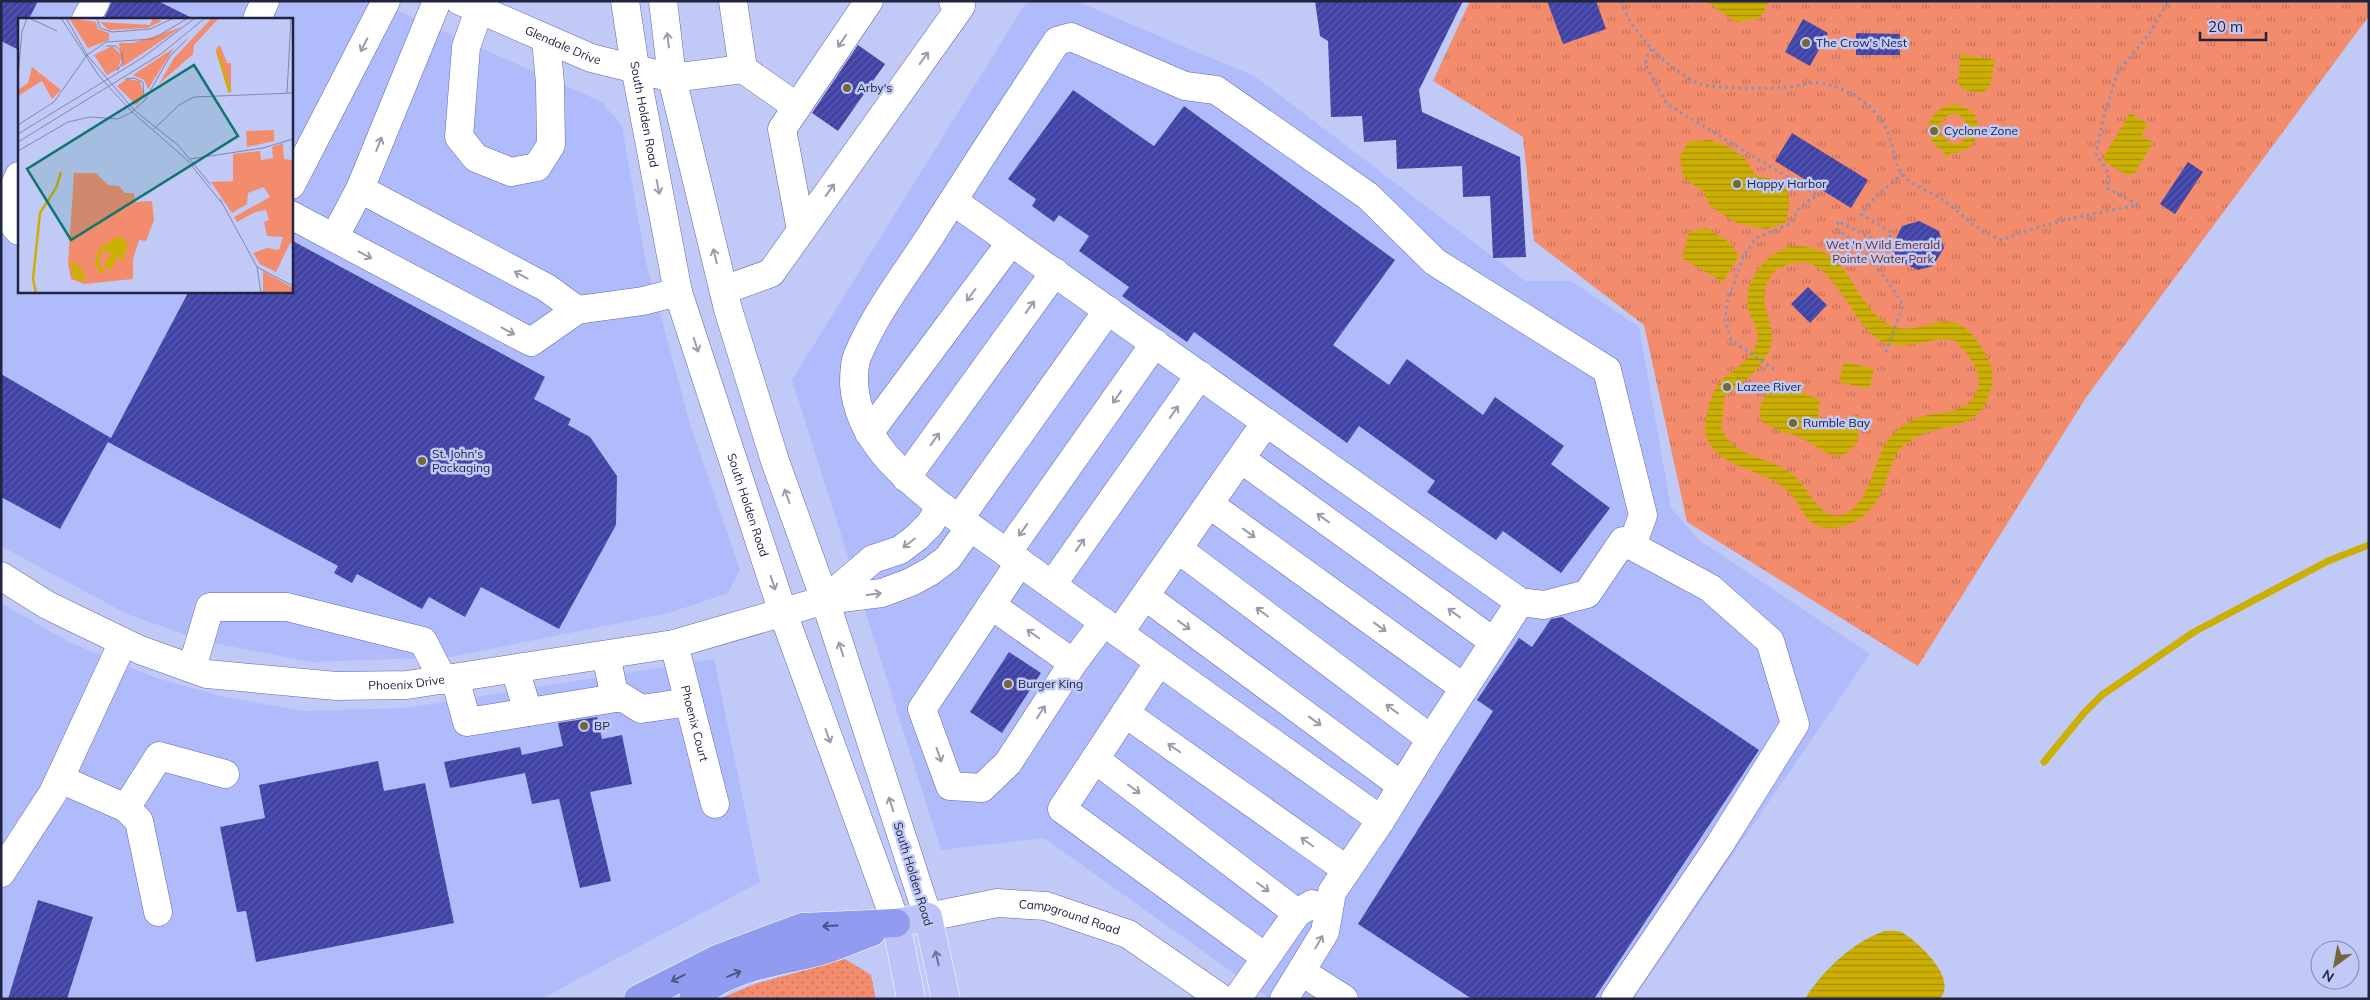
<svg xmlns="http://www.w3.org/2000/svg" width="2370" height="1000" viewBox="0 0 2370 1000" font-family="Mulish,sans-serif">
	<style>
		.built { fill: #b0bbfc; fill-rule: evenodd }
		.grass { fill: url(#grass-dots) }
		.park { fill: url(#park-tufts) }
		.water { fill: url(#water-rules); fill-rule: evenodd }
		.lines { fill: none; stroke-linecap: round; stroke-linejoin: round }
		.stream { stroke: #ccaf03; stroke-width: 7 }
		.building { fill: url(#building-hatch) }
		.minor-casing { stroke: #6068ac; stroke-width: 29 }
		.major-casing { stroke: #fff; stroke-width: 29 }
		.highway-casing { stroke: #fff; stroke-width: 29 }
		.path { stroke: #8990b7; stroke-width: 3; stroke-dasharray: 2.5 4; stroke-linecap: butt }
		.minor { stroke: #fff; stroke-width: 28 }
		.major { stroke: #bdc3f6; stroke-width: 28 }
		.highway { stroke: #919bf0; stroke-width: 28 }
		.oneway { stroke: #9b9ca9 }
		.oneway2 { stroke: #4d5486 }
		.oneway3 { stroke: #6e749b }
		.poi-dot { fill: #736835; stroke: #c1c9f7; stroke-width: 2 }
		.labels { text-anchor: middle; stroke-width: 5; stroke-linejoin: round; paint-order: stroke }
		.poi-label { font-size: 12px; fill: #202440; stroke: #c1c9f7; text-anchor: start }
		.street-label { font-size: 12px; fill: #202440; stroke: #c1c9f7 }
		.park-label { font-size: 12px; fill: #732810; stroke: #c1c9f7 }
		.inset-river { fill: none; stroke: #ccaf03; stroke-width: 2.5 }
		.inset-road { fill: none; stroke: #8187ae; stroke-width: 1 }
		.view { fill: #0f766e; fill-opacity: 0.15; stroke: #0f766e; stroke-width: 2.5 }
		.inset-edge { fill: none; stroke: #202440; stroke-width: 2.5 }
	</style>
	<defs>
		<pattern id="grass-dots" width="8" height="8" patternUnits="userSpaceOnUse" patternTransform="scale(1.25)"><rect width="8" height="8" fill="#f38c6d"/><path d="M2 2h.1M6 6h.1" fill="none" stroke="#c4725b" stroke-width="1.8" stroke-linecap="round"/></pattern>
		<pattern id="park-tufts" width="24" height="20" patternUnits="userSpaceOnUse" patternTransform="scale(1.25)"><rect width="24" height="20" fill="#f38c6d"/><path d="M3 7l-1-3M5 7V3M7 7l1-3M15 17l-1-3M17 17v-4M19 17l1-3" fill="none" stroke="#c4725b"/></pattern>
		<pattern id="water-rules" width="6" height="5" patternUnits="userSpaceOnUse" patternTransform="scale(1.25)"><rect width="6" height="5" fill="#ccaf03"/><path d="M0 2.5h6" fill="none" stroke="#a58e06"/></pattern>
		<pattern id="building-hatch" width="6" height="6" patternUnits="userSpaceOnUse" patternTransform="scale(1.25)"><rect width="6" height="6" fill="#4042a5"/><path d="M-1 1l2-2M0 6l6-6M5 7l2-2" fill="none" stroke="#595bac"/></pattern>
	</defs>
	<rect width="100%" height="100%" fill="#c1c9f7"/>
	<path class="built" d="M1,1H376L602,102L622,126L645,258L690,424L740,570L728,593L669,613L450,657L312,662L207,642L127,614L1,546ZM19,19H291V291H19Z
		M1027,1H1076L1254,76L1525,281H1571L1639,327L1671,508L1699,540L1870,654L1634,999H1270L1044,838L941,850L792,380Z
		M1,603L69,642L156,678L224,697L304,711L406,708L714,659L760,882L541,999H1Z"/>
	<path class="grass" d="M845,959L871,975L876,999H719L755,984Z"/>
	<path class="park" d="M1470,1H2369V16L2087,396L1918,666L1687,522L1644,325L1534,241L1523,137L1433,81Z"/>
	<path class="water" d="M1706,1H1769L1760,18L1736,22Z
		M1961,54L1995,60L1990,87L1982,93L1962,89L1958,81Z
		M1957,104L1973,112C1986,132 1973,154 1949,153L1947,158L1944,156L1945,152C1917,138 1927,106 1957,104ZM1953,114L1960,115L1968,125V135L1960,144L1950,143L1940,133V123L1948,115Z
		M2130,113L2148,124L2141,135L2153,143L2134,174L2127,175L2105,162L2104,156Z
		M1710,140C1722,144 1735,149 1744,158C1749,163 1751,170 1755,174C1761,179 1767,177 1774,180C1794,187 1790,207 1785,223L1766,229L1737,223L1710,206L1703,191L1683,177L1680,156L1688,142Z
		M1707,228L1732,244L1738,257L1723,282L1682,258L1689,232Z
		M1791,246C1855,245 1846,299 1888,324C1924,344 1949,292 1983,350C1995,369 1995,381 1987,401C1982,413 1968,422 1956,425C1936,429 1918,433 1902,447C1892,456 1890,472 1885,484C1877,506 1858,527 1833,528C1803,530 1804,505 1787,490C1764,469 1721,468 1708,441C1704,432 1705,423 1707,414C1710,399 1715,385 1727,375C1740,365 1751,359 1757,342C1761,330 1750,319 1748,308C1744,279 1766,254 1791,246ZM1805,262C1843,271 1855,339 1893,345C1914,348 1933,336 1954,340C1968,353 1987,374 1975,395C1963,416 1936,411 1917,418C1909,421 1898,429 1892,435C1872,456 1873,503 1844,514C1819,523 1810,487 1792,474C1765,454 1737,460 1721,428L1725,396C1741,383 1759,372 1768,353C1781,327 1754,306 1769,279C1776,265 1792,263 1805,262Z
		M1844,362L1874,369L1869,389L1839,382Z
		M1770,388H1792L1820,400L1817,421L1833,429C1843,426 1848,417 1858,414V440C1839,470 1825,450 1802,438C1796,434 1787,434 1780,431C1774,429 1768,425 1762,422C1757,407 1762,400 1770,388Z
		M1884,931C1890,931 1898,930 1903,933C1919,943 1958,978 1940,999H1805C1823,970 1852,943 1884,931Z"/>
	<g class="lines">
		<path class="stream" d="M2044,762L2084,713L2102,695L2194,632L2328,561L2369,545"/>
	</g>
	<path class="building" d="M1,1H38L29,19H19V50L1,41Z
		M112,1H158L194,19H104Z
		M1315,1H1463L1419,90L1422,112L1520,157L1526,257L1493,258L1490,196L1463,197L1462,166L1397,169L1396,140L1364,142L1362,116L1331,117L1328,41L1320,36Z
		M1547,1H1596L1606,29L1563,44Z
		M1803,19L1828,33L1810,66L1785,52Z
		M1856,33L1900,34V55H1856Z
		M858,45L885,64L838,131L812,113Z
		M1073,90L1154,146L1184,106L1395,260L1333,345L1389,385L1407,359L1483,415L1495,397L1564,446L1551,464L1610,508L1561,573L1503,531L1496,540L1427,492L1435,481L1359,426L1347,443L1194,332L1187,342L1122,296L1129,287L1079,251L1089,236L1059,215L1054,222L1032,206L1036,199L1008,179Z
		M1792,133L1868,180L1851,208L1775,161Z
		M2188,162L2203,172L2175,214L2160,204Z
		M1919,221L1939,231L1944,248L1933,266L1918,270L1898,260L1892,247L1902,226Z
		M291,240L545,377L534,399L571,419L568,425L590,437L617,476L616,525L559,629L481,587L465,617L429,597L422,609L357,574L352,583L334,573L338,566L108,442L60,529L1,497V374L111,438L189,291H291Z
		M1808,287L1827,305L1810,323L1791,304Z
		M1562,617L1759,750L1594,999H1472L1358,924L1493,711L1477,700L1519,638L1532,647L1551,619Z
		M1009,652L1041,673L1002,733L970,712Z
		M597,717L602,739L622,735L632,784L590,792L611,881L580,888L559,799L532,804L525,773L450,788L444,762L520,747L522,755L563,746L558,723Z
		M378,761L384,791L425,783L454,923L256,962L246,911L237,912L220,827L265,818L259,785Z
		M38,900L93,917L67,999H8Z"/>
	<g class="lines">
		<g class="minor-casing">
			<g id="minor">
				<path id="s1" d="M460,1L591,58L672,78L743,69L733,1"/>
				<path id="s2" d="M625,1L635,67L678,292L783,613L896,923"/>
				<path id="s3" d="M663,1L672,78L728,309L775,461L825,600L928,917L997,903L1046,906L1128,934L1222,999"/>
				<path d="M479,10L466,47L459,137L476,158L511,172L537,167L551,145L550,83L546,40"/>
				<path d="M86,19L96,1"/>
				<path d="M257,19L265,1"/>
				<path d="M743,69L797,107"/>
				<path d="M19,176C10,195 2,215 19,231"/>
				<path d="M291,185L386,1"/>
				<path d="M360,189L547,288L577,310"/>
				<path d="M953,201L1520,602L1544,605L1587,594L1623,541L1710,588L1770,641L1795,724L1720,844L1615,999"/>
				<path d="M291,215L531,342L577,310L643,301L678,292"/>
				<path d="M801,230L782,129L869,1"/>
				<path d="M334,238L360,189L437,1"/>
				<path d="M724,290L771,273L961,6L953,1"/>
				<path d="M869,433L1011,242"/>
				<path d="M1241,459L1494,642"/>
				<path d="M906,478L1055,272"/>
				<path d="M1209,504L1464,688"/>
				<path d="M959,519L1108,310"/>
				<path d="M1178,549L1431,739"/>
				<path d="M1007,553L1155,343"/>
				<path d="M1020,562L922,709L950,786L982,788L1008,763L1073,663L1104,622"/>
				<path id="s4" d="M1,576L47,605L140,650L207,674L336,686L407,685L674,644L825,600L882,593L911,582L931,571L948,558L970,527"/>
				<path d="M1052,585L1200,375"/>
				<path d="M1145,596L1402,786"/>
				<path d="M825,600L873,559L900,550L917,537L930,524L941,506"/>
				<path d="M991,605L1073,663"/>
				<path d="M1119,633L1266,422"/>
				<path id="s5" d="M674,644L715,804"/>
				<path d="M606,655L615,698"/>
				<path d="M1159,662L1062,809L1265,957"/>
				<path d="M192,668L210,607H287L423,641L443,680"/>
				<path d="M515,669L528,712"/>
				<path d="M455,678L467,722L622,697L641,709L689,702"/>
				<path d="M1125,713L1347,870"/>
				<path d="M1095,759L1297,913"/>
				<path d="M60,779L126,808L159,756L225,774"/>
				<path d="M126,808L139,821L158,912"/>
				<path d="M1381,820L941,506C901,475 858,438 854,384C854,376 854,364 857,357C874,315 904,276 929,238C971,172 1014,106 1057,41L1071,37L1185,86L1216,90L1368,196L1435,262L1607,370L1643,515L1632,546"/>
				<path d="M1,873L53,793L123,642"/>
				<path d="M1302,972L1344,999"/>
				<path d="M1237,999L1297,913L1312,904"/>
				<path d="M1284,999L1325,932L1332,892L1381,820L1431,739L1520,602"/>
			</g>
		</g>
		<g class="major-casing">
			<path id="major" d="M911,999L896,923L928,917L946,999"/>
		</g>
		<g class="highway-casing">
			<path id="highway" d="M638,999L719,958L802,927L896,923
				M693,999C727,967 774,963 818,952C836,947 855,938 872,932"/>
		</g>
		<path class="path" d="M1621,1C1631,33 1670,71 1700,84C1715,89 1770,89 1787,87C1810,85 1815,78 1838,88C1867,99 1884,116 1892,145C1894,154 1896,167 1902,174C1910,184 1929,191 1940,198C1964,214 1973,230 2002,240C2046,222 2092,214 2138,205
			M1652,49L1648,54L1645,64L1667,104L1817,195L1799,208L1790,224L1756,238L1743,257L1727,303L1725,320L1731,340L1775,370
			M2138,205L2107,188L2109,174L2096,154L2103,119L2118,72L2149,34L2169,1
			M1886,352L1903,305C1886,277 1864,249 1837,229L1838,221L1885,245L1892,233L1861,214L1875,197L1902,174"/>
		<use href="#minor" class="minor"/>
		<use href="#major" class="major"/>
		<use href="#highway" class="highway"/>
	</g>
	<defs><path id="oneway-shaft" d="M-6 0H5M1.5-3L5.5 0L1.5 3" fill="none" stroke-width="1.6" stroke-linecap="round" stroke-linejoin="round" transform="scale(1.25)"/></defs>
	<g class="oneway">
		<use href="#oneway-shaft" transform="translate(668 40) rotate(-97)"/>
		<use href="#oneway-shaft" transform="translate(842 41) rotate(124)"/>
		<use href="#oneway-shaft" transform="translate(364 45) rotate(117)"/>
		<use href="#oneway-shaft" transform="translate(924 58) rotate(-54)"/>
		<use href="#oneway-shaft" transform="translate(379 144) rotate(-68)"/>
		<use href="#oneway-shaft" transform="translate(658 187) rotate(79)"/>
		<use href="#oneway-shaft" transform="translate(830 190) rotate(-54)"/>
		<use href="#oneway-shaft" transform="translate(365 255) rotate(28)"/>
		<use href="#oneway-shaft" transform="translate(715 256) rotate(-104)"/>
		<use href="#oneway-shaft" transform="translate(521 275) rotate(-152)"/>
		<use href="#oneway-shaft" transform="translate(971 295) rotate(127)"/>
		<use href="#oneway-shaft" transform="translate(1030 307) rotate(-54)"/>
		<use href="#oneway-shaft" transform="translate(508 331) rotate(28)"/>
		<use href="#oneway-shaft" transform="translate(696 345) rotate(72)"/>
		<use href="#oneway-shaft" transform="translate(1117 397) rotate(125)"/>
		<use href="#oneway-shaft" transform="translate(1174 412) rotate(-55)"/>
		<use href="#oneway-shaft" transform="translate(935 439) rotate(-54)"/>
		<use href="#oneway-shaft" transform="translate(787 496) rotate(-110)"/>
		<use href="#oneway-shaft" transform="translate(1323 518) rotate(-144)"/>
		<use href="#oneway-shaft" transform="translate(1023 530) rotate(125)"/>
		<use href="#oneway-shaft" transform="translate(1249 533) rotate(36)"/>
		<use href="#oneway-shaft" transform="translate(909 543) rotate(143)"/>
		<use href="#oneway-shaft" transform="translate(1080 545) rotate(-55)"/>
		<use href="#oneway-shaft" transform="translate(773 583) rotate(72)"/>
		<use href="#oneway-shaft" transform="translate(874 594) rotate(-7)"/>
		<use href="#oneway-shaft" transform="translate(1262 612) rotate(-143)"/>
		<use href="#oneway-shaft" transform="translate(1454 613) rotate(-144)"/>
		<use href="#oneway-shaft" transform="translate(1184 625) rotate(36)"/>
		<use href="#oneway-shaft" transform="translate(1380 627) rotate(36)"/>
		<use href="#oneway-shaft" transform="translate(1033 634) rotate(-145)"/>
		<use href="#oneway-shaft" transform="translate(841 649) rotate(-108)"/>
		<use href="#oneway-shaft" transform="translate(1392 709) rotate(-143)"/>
		<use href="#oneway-shaft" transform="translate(1041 712) rotate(-57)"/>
		<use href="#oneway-shaft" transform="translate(1315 721) rotate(36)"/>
		<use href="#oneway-shaft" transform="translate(828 736) rotate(70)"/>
		<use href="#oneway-shaft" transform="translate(1174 748) rotate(-145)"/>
		<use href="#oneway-shaft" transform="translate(939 755) rotate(70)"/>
		<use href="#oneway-shaft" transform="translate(1134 789) rotate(37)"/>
		<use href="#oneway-shaft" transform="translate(891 804) rotate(-108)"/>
		<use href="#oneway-shaft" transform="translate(1307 842) rotate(-145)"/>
		<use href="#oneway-shaft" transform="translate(1263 887) rotate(37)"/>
		<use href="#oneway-shaft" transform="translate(1319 942) rotate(-60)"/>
	</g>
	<g class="oneway2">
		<use href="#oneway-shaft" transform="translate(830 926) rotate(177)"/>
		<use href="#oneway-shaft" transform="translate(734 974) rotate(-22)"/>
		<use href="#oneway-shaft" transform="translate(678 978) rotate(153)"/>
	</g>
	<use class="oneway3" href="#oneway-shaft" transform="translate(937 958) rotate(-103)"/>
	<g class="poi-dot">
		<circle cx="1806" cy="43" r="5"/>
		<circle cx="847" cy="88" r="5"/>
		<circle cx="1934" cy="131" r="5"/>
		<circle cx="1737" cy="184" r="5"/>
		<circle cx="1727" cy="387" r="5"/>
		<circle cx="1793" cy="423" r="5"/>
		<circle cx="422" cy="461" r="5"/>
		<circle cx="1008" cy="684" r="5"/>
		<circle cx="584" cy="726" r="5"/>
	</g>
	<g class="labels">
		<g class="poi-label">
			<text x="1816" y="47">The Crow's Nest</text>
			<text x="857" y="92">Arby's</text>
			<text x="1944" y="135">Cyclone Zone</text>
			<text x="1747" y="188">Happy Harbor</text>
			<text x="1737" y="391">Lazee River</text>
			<text x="1803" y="427">Rumble Bay</text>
			<text x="432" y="458">St. John's<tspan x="432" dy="14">Packaging</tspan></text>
			<text x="1018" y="688">Burger King</text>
			<text x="594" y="730">BP</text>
		</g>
		<g class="street-label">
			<text dy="4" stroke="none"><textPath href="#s1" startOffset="112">Glendale Drive</textPath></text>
			<text dy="4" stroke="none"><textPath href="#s2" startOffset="115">South Holden Road</textPath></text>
			<text dy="4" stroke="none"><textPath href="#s2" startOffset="520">South Holden Road</textPath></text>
			<text dy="4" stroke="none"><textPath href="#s4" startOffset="429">Phoenix Drive</textPath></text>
			<text dy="4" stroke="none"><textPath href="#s5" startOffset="82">Phoenix Court</textPath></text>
			<text transform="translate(913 874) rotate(73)" y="4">South Holden Road</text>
			<text dy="4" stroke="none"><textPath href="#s3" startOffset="1100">Campground Road</textPath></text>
		</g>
		<g class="park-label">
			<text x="1883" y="249">Wet 'n Wild Emerald<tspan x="1883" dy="14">Pointe Water Park</tspan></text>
		</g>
	</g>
	<g transform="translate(18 18)">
		<rect width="275" height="275" fill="#c1c9f7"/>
		<path d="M164,9L104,49L101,25H115ZM94,28L104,37L100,51L89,57L76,37ZM156,30L130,71L126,62L115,57ZM109,61L122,63L126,78L118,87L99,68Z" fill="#f38c6d"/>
		<path d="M51,0L78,4L80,11L91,15V22L70,30ZM135,0L144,3L129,10L91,12L82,4L132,7ZM194,0H201L176,27L175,36L141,66L156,40ZM202,27L209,45H213V75L210,74L198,31ZM14,49L43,72L34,81L24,63L0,78V72L10,65ZM256,112V123L229,129L228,113ZM265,125L266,141L274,142L275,137V226L272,225L258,254L242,246L235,235L249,230L261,232L265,219L249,218L246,204L251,202L248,192L237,194L219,204L216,199L252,179L246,169L230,175L229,186L214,195L193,164L215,163V136L242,133L243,142L255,140L254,129ZM245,253L275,270V275H245Z" fill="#f38c6d"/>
		<path d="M56,155H78L90,167L101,168L107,175H116L117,184L134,183L136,202L128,223L121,222L115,241V261L66,266L53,261L50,246Z" fill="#f38c6d"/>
		<path d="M101,218L110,226L105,243L100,238L93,252L86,248L93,234L84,232L81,245L87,254L82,255L77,244L81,230ZM57,244L65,253L68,263L56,261L52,245Z" fill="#ccaf03"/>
		<path class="inset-river" d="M199,33L212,74M18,275L15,261L22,195L38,170L43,154"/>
		<path class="inset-road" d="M11,0L39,13M43,0L81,58L114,94L116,92L69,37L48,0M79,0L82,10L94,14L132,11L156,0M88,28H98L104,35L105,44L99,53M69,37L88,24L135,21L170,0M0,57L4,14L9,0M107,61L116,60L125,64L126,80M269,75L273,0M116,92L160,127L193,167M116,92L127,82L152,38L169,21M0,107L36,84L69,37M136,111L161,87L176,79L275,75M0,116L124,40L177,0M0,124L143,36L187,0M0,133L50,104L72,99L100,101L114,94L169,142L203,184M172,141L245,130L275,121M202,181L239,249L243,275M239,249L275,268"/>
		<path class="view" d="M176,47L220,118L53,222L9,151Z"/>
		<rect width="275" height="275" class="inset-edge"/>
	</g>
	<rect width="2370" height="1000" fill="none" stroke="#202440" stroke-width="5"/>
	<g transform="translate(2335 965) rotate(212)"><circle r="24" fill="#c1c9f7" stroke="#8187ae"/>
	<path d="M0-4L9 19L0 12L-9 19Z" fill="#736835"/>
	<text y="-8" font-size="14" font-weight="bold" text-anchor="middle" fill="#202440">N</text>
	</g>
	<path d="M2200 32v8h66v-8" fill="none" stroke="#202440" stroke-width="2.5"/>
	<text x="2208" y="32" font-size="15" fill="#202440" stroke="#c1c9f7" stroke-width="4" paint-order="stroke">20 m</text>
</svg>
